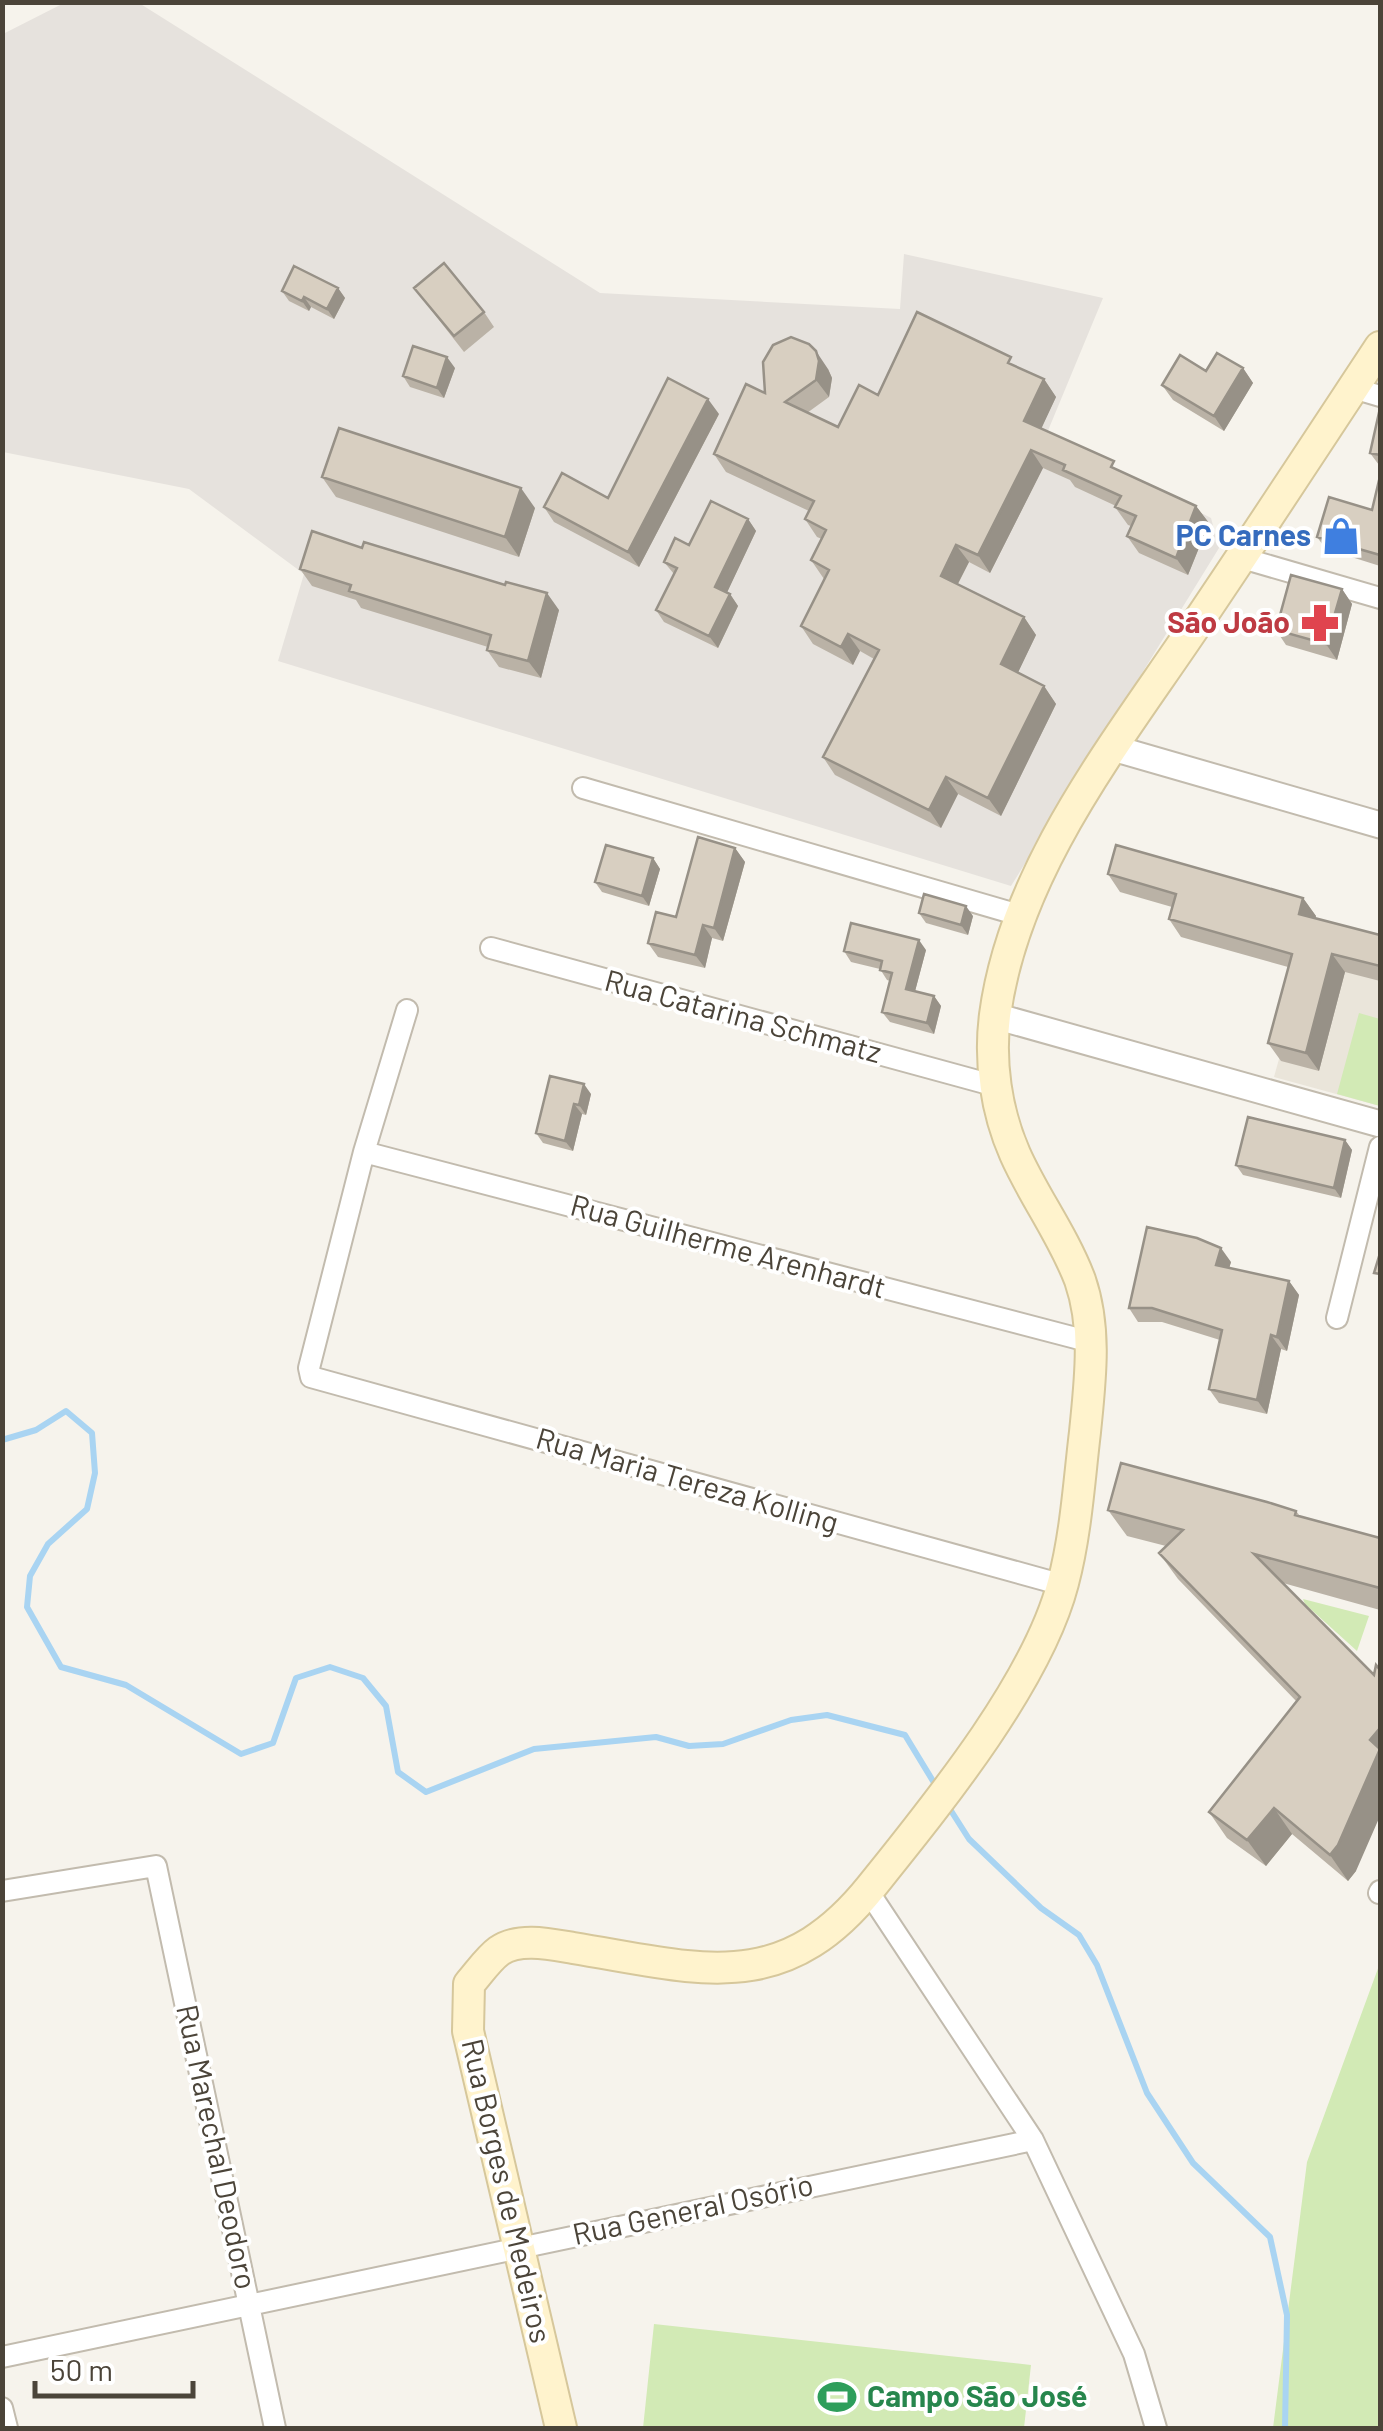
<svg xmlns="http://www.w3.org/2000/svg" width="1383" height="2431" viewBox="0 0 1383 2431" font-family="Barlow,sans-serif">
	<style>
		.residential { fill: #eae5da }
		.industrial { fill: #e6e2dd }
		.green { fill: #d2eab5 }
		.lines { fill: none; stroke-linecap: round; stroke-linejoin: round }
		.stream { stroke: #a9d4f2; stroke-width: 6 }
		.minor-casing { stroke: #c2bbae; stroke-width: 24 }
		.tertiary-casing { stroke: #c2bbae; stroke-width: 29 }
		.secondary-casing { stroke: #d6c79b; stroke-width: 34 }
		.minor { stroke: #fff; stroke-width: 20 }
		.tertiary { stroke: #fff; stroke-width: 25 }
		.secondary { stroke: #fff3cd; stroke-width: 30 }
		.wall { fill: #bab2a6 }
		.shaded-wall { fill: #979187 }
		.building { fill: #d8cfc1; stroke: #979187; stroke-width: 2.5 }
		.labels { text-anchor: middle; stroke-width: 8; stroke-linejoin: round; paint-order: stroke }
		.shop-label { font-size: 30px; font-weight: bold; fill: #366cbe; stroke: #fff; text-anchor: end }
		.health-label { font-size: 30px; font-weight: bold; fill: #be3a42; stroke: #fff; text-anchor: end }
		.street-label { font-size: 30px; fill: #4b4439; stroke: #fff }
		.leisure-label { font-size: 30px; font-weight: bold; fill: #27864d; stroke: #fff; text-anchor: start }
	</style>
	<rect width="100%" height="100%" fill="#f6f3ec"/>
	<path class="residential" d="M1315,929L1380,947V1106L1274,1077Z"/>
	<path class="industrial" d="M64,3H139L600,293L900,309L904,254L1103,298L1047,433L1211,518L1219,548L1011,886L278,661L304,574L189,489L3,452V34Z"/>
	<path class="green" d="M1359,1013L1380,1019V1106L1337,1094Z
		M1303,1599L1369,1616L1357,1651L1305,1604Z
		M1380,1963V2428H1273L1307,2162Z
		M654,2324L1031,2365L1024,2428H643Z"/>
	<g class="lines">
		<path class="stream" d="M2,1440L36,1430L66,1411L92,1433L95,1473L87,1509L48,1544L30,1576L27,1607L61,1667L126,1685L241,1754L273,1743L296,1678L330,1667L363,1678L386,1706L398,1772L426,1792L534,1749L656,1737L689,1746L723,1744L791,1720L827,1715L905,1735L936,1786
			M948,1806L969,1839L1041,1908L1079,1935L1097,1965L1147,2093L1193,2163L1270,2237L1287,2315L1285,2428"/>
		<g class="minor-casing">
			<path id="minor" d="M1353,388L1380,396
				M1242,558L1380,598
				M583,788L1019,915
				M491,948L996,1086
				M407,1010L364,1152L309,1368L311,1377L1063,1585
				M364,1152L1091,1342
				M1337,1318L1380,1147
				M2,1891L156,1866L275,2428
				M868,1891L1033,2140L1134,2354L1156,2428
				M1379,1893L1380,1891
				M2,2357L1033,2140
				M2,2408L7,2428"/>
		</g>
		<g class="tertiary-casing">
			<path id="tertiary" d="M1113,748L1380,825
				M995,1016L1380,1124"/>
		</g>
		<g class="secondary-casing">
			<path id="secondary" d="M561,2428L468,2031L469,1984C478,1974 488,1959 499,1951C519,1937 550,1944 573,1948C698,1968 781,1999 871,1887C936,1806 1037,1683 1063,1583C1076,1534 1079,1482 1085,1432C1090,1381 1097,1329 1080,1280C1063,1235 1034,1197 1015,1154C996,1111 989,1061 995,1015C1014,871 1114,746 1193,629C1256,536 1318,441 1380,347"/>
		</g>
		<use href="#minor" class="minor"/>
		<use href="#tertiary" class="tertiary"/>
		<use href="#secondary" class="secondary"/>
	</g>
	<path class="wall" d="M338,288L345,298L334,319L311,307L309,311L289,301L282,291Z
		M414,288L484,312L494,327L464,352Z
		M455,368L444,398L410,387L403,376Z
		M1019,368L1044,379L1056,397L1041,428L1121,472L1196,506L1209,523L1188,575L1139,553L1127,536L1131,526L1128,525L1115,507L1116,506L1075,487L1070,480L1043,468L990,573L969,562L958,584L1024,617L1036,635L1018,672L1044,686L1056,704L1001,816L958,794L941,828L835,775L823,757L874,659L860,651L853,665L813,644L801,626L824,579L811,560L822,539L817,537L805,519L809,511L726,472L714,454L765,393L828,369L832,378L829,397L807,413L838,427L878,395Z
		M1243,368L1253,383L1224,431L1173,400L1162,385L1206,371Z
		M719,414L639,567L554,522L544,507L608,498Z
		M1370,453L1380,455V466L1379,465Z
		M322,477L535,508L519,557L336,497Z
		M1380,477V566L1326,549L1317,537L1372,510Z
		M748,519L756,531L727,592L730,594L738,606L718,648L664,622L656,610L674,574L664,562L689,545Z
		M300,569L559,610L541,678L499,667L487,650L488,647L361,608L356,600L312,586Z
		M1342,589L1352,604L1337,660L1286,645L1276,630Z
		M735,848L745,862L723,941L712,938L705,968L658,957L648,943L676,917Z
		M653,858L660,869L649,906L602,892L595,882Z
		M1108,874L1303,898L1316,916L1315,918L1380,935V981L1345,972L1319,1071L1281,1061L1268,1043L1288,967L1181,937L1169,919L1172,907L1120,892Z
		M919,913L973,916L968,935L926,923Z
		M926,950L915,991L934,996L941,1006L934,1034L890,1022L882,1012L890,981L887,980L880,969L851,962L844,951Z
		M550,1076L591,1094L586,1115L582,1114L573,1151L543,1143L536,1133Z
		M1345,1140L1352,1150L1341,1198L1243,1175L1236,1165Z
		M1231,1262L1229,1268L1289,1281L1299,1295L1287,1351L1281,1349L1267,1414L1219,1403L1209,1389L1220,1340L1162,1322H1138L1129,1308Z
		M1108,1510L1296,1511L1300,1516L1380,1538V1610L1283,1583L1356,1871L1348,1881L1292,1834L1266,1866L1227,1838L1209,1812L1297,1702L1178,1579L1159,1553L1166,1546L1127,1536Z"/>
	<path class="shaded-wall" d="M338,288L345,298L334,319L327,309Z
		M304,297L311,307L309,311L302,301Z
		M816,351L828,369L832,378L829,397L816,380Z
		M447,357L455,368L444,398L437,388Z
		M1243,368L1253,383L1224,431L1214,416Z
		M1044,379L1056,397L1037,438L1024,421Z
		M708,399L719,414L639,567L628,552Z
		M1031,450L1043,468L990,573L978,555Z
		M521,488L535,508L519,557L505,537Z
		M1196,506L1209,523L1188,575L1176,558Z
		M748,519L756,531L724,599L715,587Z
		M956,545L969,562L953,593L941,576Z
		M1342,589L1352,604L1337,660L1326,644Z
		M547,593L559,610L541,678L528,661Z
		M730,594L738,606L718,648L709,636Z
		M1024,617L1036,635L1014,681L1001,664Z
		M848,634L860,651L853,665L841,647Z
		M1044,686L1056,704L1001,816L988,798Z
		M946,777L958,794L941,828L929,810Z
		M735,848L745,862L723,941L714,928Z
		M653,858L660,869L649,906L642,896Z
		M1303,898L1316,916L1311,932L1299,914Z
		M966,906L973,916L968,935L961,925Z
		M703,925L712,938L705,968L695,955Z
		M919,940L926,950L913,999L906,989Z
		M1332,954L1345,972L1319,1071L1306,1053Z
		M934,996L941,1006L934,1034L927,1023Z
		M584,1084L591,1094L586,1115L579,1105Z
		M574,1104L582,1114L573,1151L565,1141Z
		M1345,1140L1352,1150L1341,1198L1334,1188Z
		M1221,1248L1231,1262L1226,1279L1216,1265Z
		M1289,1281L1299,1295L1287,1351L1277,1337Z
		M1271,1335L1281,1349L1267,1414L1257,1400Z
		M1380,1728V1816L1356,1871L1348,1881L1330,1855L1370,1740Z
		M1274,1808L1292,1834L1266,1866L1247,1840Z"/>
	<path class="building" d="M444,263L484,312L454,336L414,288Z
		M294,266L338,288L327,309L304,297L302,301L282,291Z
		M917,312L1011,357L1008,363L1044,379L1024,421L1114,461L1111,467L1196,506L1176,558L1127,536L1136,516L1115,507L1121,496L1063,470L1065,465L1031,450L978,555L956,545L941,576L1024,617L1001,664L1044,686L988,798L946,777L929,810L823,757L879,650L848,634L841,647L801,626L829,570L811,560L826,530L805,519L814,501L714,454L746,384L765,393L763,362L773,345L791,337L809,344L816,351L819,361L816,380L785,402L838,427L859,385L878,395Z
		M413,346L447,357L437,388L403,376Z
		M1217,353L1243,368L1214,416L1162,385L1180,355L1206,371Z
		M668,378L708,399L628,552L544,507L562,473L608,498Z
		M1380,408V455L1370,453Z
		M339,428L521,488L505,537L322,477Z
		M1380,476V555L1317,537L1329,497L1372,510Z
		M711,501L748,519L715,587L730,594L709,636L656,610L677,568L664,562L675,538L689,545Z
		M312,531L362,548L364,542L505,585L506,582L547,593L528,661L487,650L491,635L349,591L351,585L300,569Z
		M1291,575L1342,589L1326,644L1276,630Z
		M698,837L735,848L714,928L703,925L695,955L648,943L656,912L676,917Z
		M606,845L653,858L642,896L595,882Z
		M1116,845L1303,898L1299,914L1380,935V966L1332,954L1306,1053L1268,1043L1292,954L1169,919L1176,894L1108,874Z
		M924,894L966,906L961,925L919,913Z
		M851,923L919,940L906,989L934,996L927,1023L882,1012L892,973L880,970L882,961L844,951Z
		M550,1076L584,1084L579,1105L574,1104L565,1141L536,1133Z
		M1248,1117L1345,1140L1334,1188L1236,1165Z
		M1147,1227L1197,1238L1221,1248L1216,1265L1289,1281L1277,1337L1271,1335L1257,1400L1209,1389L1222,1330L1152,1308H1129Z
		M1380,1253V1274L1374,1273Z
		M1121,1463L1267,1502L1296,1511L1295,1515L1380,1538V1588L1254,1554L1374,1675L1376,1665L1380,1670V1728L1370,1740L1380,1749L1338,1845L1330,1855L1274,1808L1247,1840L1209,1812L1300,1697L1159,1553L1183,1530L1108,1510Z"/>
	<defs>
		<g id="shop-bare" transform="scale(3)"><path d="M-5-2.5h2.3a2.7 3.5 0 0 1 5.4 0H5L5.5 6h-11ZM-1.5-2.5h3a1.5 2.3 0 0 0-3 0Z" fill="#3f7fe0" stroke="#fff" stroke-width="2.5" paint-order="stroke"/></g>
		<g id="pharmacy-bare" transform="scale(3)"><path d="M-2-6h4v4h4v4h-4v4h-4v-4h-4v-4h4Z" fill="#e0444e" stroke="#fff" stroke-width="2.5" paint-order="stroke"/></g>
		<g id="stadium-bare" transform="scale(3)"><path d="M0-5a6.5 5 0 1 0 0 10a6.5 5 0 1 0 0-10ZM-3.5-1.8h7v3.6h-7Z" fill="#2e9e5b" stroke="#fff" stroke-width="2.5" paint-order="stroke"/></g>
	</defs>
	<g fill-rule="evenodd">
		<use href="#shop-bare" x="1341" y="536"/>
		<use href="#pharmacy-bare" x="1320" y="623"/>
		<use href="#stadium-bare" x="837" y="2397"/>
	</g>
	<g class="labels">
		<g class="shop-label">
			<text x="1311" y="546">PC Carnes</text>
		</g>
		<g class="health-label">
			<text x="1290" y="633">São João</text>
		</g>
		<g class="street-label">
			<text transform="translate(743 1017) rotate(15)" y="10">Rua Catarina Schmatz</text>
			<text transform="translate(728 1247) rotate(15)" y="10">Rua Guilherme Arenhardt</text>
			<text transform="translate(687 1481) rotate(16)" y="10">Rua Maria Tereza Kolling</text>
			<text transform="translate(216 2147) rotate(78)" y="10">Rua Marechal Deodoro</text>
			<text transform="translate(506 2191) rotate(77)" y="10">Rua Borges de Medeiros</text>
			<text transform="translate(693 2210) rotate(-12)" y="10">Rua General Osório</text>
		</g>
		<g class="leisure-label">
			<text x="867" y="2407">Campo São José</text>
		</g>
	</g>
	<rect width="1383" height="2431" fill="none" stroke="#4b4439" stroke-width="10"/>
	<path d="M35 2381v15h158v-15" fill="none" stroke="#4b4439" stroke-width="5"/>
	<text x="50" y="2381" font-size="30" fill="#4b4439" stroke="#ffffff" stroke-width="8" paint-order="stroke">50 m</text>
</svg>
